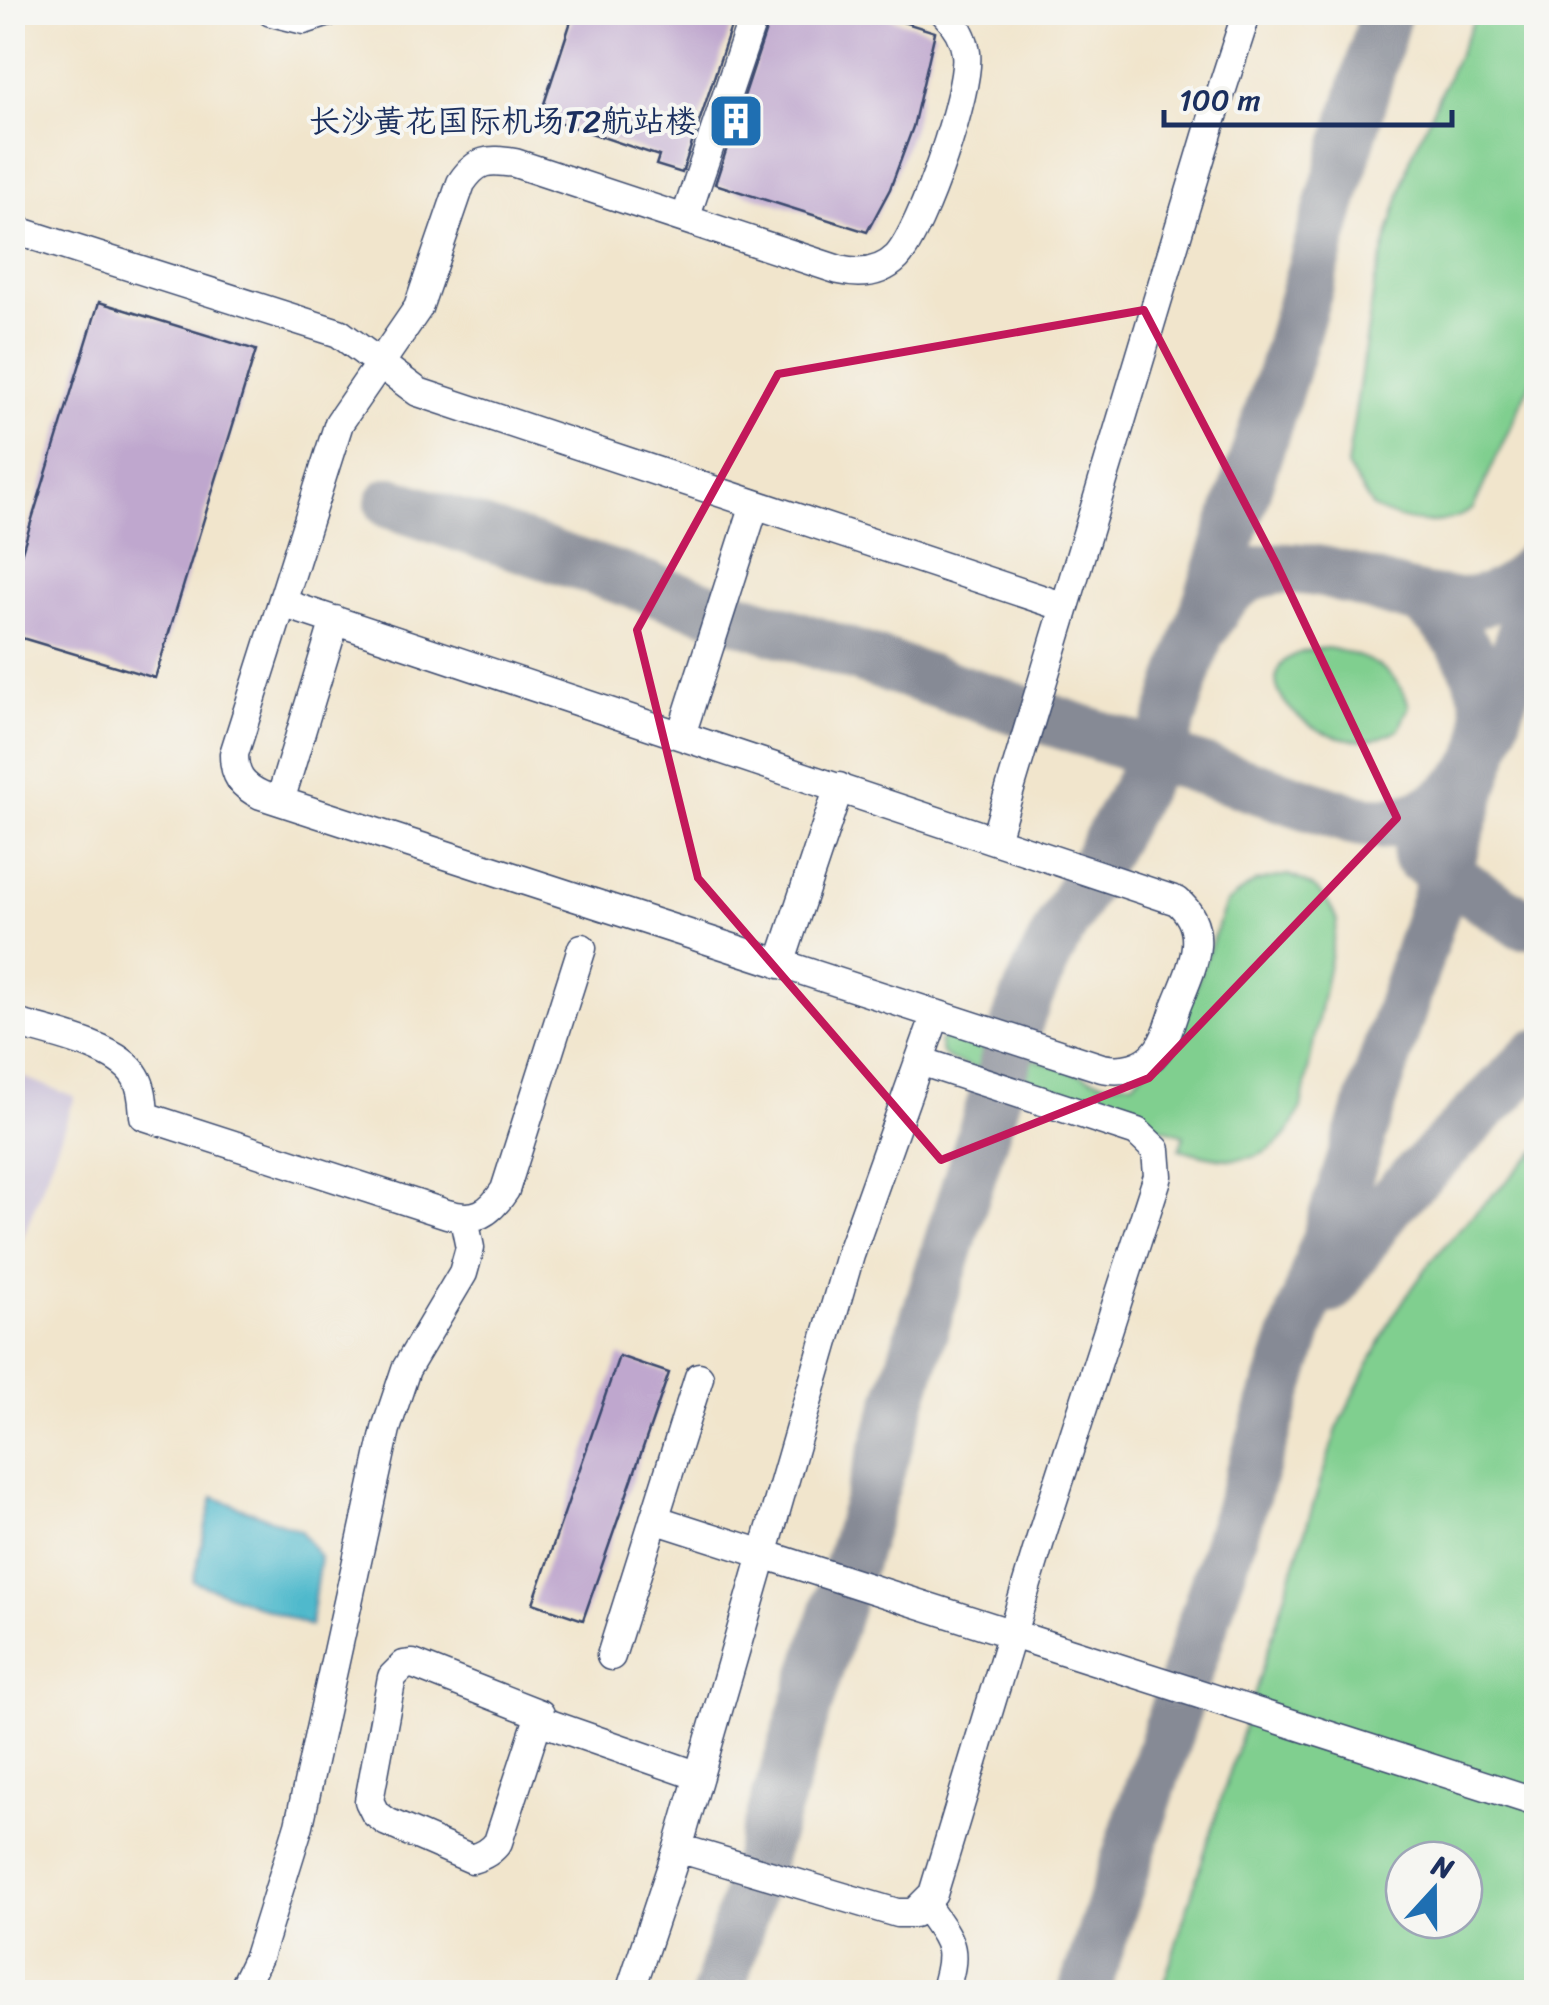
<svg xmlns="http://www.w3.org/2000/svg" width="1549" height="2005" viewBox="0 0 1549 2005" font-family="Sriracha,'LXGW WenKai TC',sans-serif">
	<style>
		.industrial { fill: #c9bfd7 }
		.green { fill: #80cf8f; stroke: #4e7f76; stroke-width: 2.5; fill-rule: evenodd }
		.water { fill: #4fb9cc; stroke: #357495; stroke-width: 2.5 }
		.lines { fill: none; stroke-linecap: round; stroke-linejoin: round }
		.taxiway { stroke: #868a95; stroke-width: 52 }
		.building { fill: #bfa7ce }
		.minor-casing { stroke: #3b4a6e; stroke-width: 31 }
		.minor { stroke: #fff; stroke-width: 28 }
		.marked { fill: none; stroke: #c2185b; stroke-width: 8; stroke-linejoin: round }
		.labels { text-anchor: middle; stroke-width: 8; stroke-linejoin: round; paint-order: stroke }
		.poi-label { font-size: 32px; fill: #1b2f5e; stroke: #f6f6f2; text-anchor: end }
	</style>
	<rect width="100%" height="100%" fill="#f6f6f2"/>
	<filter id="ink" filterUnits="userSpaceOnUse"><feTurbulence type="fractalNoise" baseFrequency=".01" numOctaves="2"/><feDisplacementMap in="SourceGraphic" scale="20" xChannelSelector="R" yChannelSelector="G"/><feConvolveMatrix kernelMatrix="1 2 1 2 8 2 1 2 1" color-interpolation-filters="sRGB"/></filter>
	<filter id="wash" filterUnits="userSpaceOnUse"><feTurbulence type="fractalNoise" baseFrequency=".0048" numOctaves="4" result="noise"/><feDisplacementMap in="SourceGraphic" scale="40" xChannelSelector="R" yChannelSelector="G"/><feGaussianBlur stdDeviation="2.25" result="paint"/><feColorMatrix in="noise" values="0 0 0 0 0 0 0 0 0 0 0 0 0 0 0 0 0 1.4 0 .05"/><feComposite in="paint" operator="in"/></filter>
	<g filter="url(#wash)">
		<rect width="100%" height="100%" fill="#f1e5cc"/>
		<path class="industrial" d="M13,1073L75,1097L13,1265L12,1073Z"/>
		<path class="green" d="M1477,13H1536V370L1473,509C1442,529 1406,524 1373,508L1347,466L1375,281L1411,157Z
			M1327,648C1364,655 1398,668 1409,706L1399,729C1325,776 1208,656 1327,648Z
			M1288,875C1312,883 1329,896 1337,921L1301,1108C1277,1169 1233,1165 1180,1149L1184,1135L950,1060L942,1053L939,1042L948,1035L957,1034L1107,1083L1134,1081L1177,1038L1226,903L1255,882Z
			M1536,1151V1992H1161L1337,1429L1393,1316L1430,1263L1462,1226ZM1404,1860H1464V1920H1404Z"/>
		<path class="water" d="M213,1497L300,1530L320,1557L310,1626L193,1581Z"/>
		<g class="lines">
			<path class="taxiway" d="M391,503L1352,819C1404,831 1448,810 1478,766
				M1425,602C1462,633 1494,687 1488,736
				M1205,625C1282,475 1439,683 1536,565
				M1418,856L1522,923
				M1330,1288L1387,1206L1536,1055
				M718,1992L1020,1014C1061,913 1121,828 1167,730L1284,369L1386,12
				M1084,1992L1536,591"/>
		</g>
		<g id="blocks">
			<path class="building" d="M574,12H736L682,173L656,165L659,156L540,116Z
				M772,12H871L935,32L913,127L890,189L867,232L715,184Z
				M99,302L256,350L155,678L12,635V584Z
				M619,1356L669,1373L583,1620L533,1603Z"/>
		</g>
	</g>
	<g filter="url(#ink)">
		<use href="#blocks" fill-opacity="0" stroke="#3b4a6e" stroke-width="2.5"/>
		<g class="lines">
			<g class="minor-casing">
				<path id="minor" d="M271,12L304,20L329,12
					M685,219L755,12
					M12,229L339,333L418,392L1065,607
					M282,603L1177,901C1213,931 1190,971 1176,1007C1171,1021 1167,1038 1158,1050C1145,1068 1122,1072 1102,1068L261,795C242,786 234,776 234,754L339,423L418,308L461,183C477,159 488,159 515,163L839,270C860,275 881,273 897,257C922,230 971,88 966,53C964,36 956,24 944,12
					M681,735L755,504
					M280,801L335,620
					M995,839L1210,126L1247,12
					M780,964L839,787
					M12,1022C46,1032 119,1046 136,1077C143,1089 143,1103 144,1116L447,1214C476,1222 489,1214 505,1190L582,948
					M654,1519L1536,1802
					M611,1656L699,1377
					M413,1664L540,1714L498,1842C492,1851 483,1856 472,1859L387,1822L375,1813L369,1801L392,1677L404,1665Z
					M538,1720L699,1776
					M678,1848L897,1913H914L933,1894L1043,1531L1158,1176L1156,1150L1137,1132L920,1061
					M925,1905C951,1943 959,1946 944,1992
					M241,1992L258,1957L299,1825L386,1429L406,1369L463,1273L470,1248L464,1219
					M630,1992L678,1848L850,1255L936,1014"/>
			</g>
			<use href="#minor" class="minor"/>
		</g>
	</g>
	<path class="marked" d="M1144,310L1276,563L1397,818L1149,1078L941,1160L698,878L637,630L778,374Z"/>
	<defs>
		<g id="building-square" transform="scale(2.875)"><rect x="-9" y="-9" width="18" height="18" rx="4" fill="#1f6fb2" stroke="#f6f6f2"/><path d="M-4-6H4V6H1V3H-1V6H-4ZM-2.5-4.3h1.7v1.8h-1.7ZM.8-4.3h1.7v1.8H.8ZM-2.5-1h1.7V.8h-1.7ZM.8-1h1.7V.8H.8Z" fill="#fff"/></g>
	</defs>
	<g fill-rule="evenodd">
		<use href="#building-square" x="736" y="121"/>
	</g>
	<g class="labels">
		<g class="poi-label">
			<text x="697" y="132">长沙黄花国际机场T2航站楼</text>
		</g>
	</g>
	<rect width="1549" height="2005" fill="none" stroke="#f6f6f2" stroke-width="50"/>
	<g transform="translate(1434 1890) rotate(21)"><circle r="48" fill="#f6f6f2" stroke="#9ea6b7" stroke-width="2.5"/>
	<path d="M0-8L18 38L0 25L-18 38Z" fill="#1f6fb2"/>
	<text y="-15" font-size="28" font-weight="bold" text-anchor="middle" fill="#1b2f5e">N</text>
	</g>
	<path d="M1164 110v15h288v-15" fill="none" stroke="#1b2f5e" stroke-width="5"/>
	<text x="1179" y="110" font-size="30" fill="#1b2f5e" stroke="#f6f6f2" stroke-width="8" paint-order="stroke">100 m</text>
</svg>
